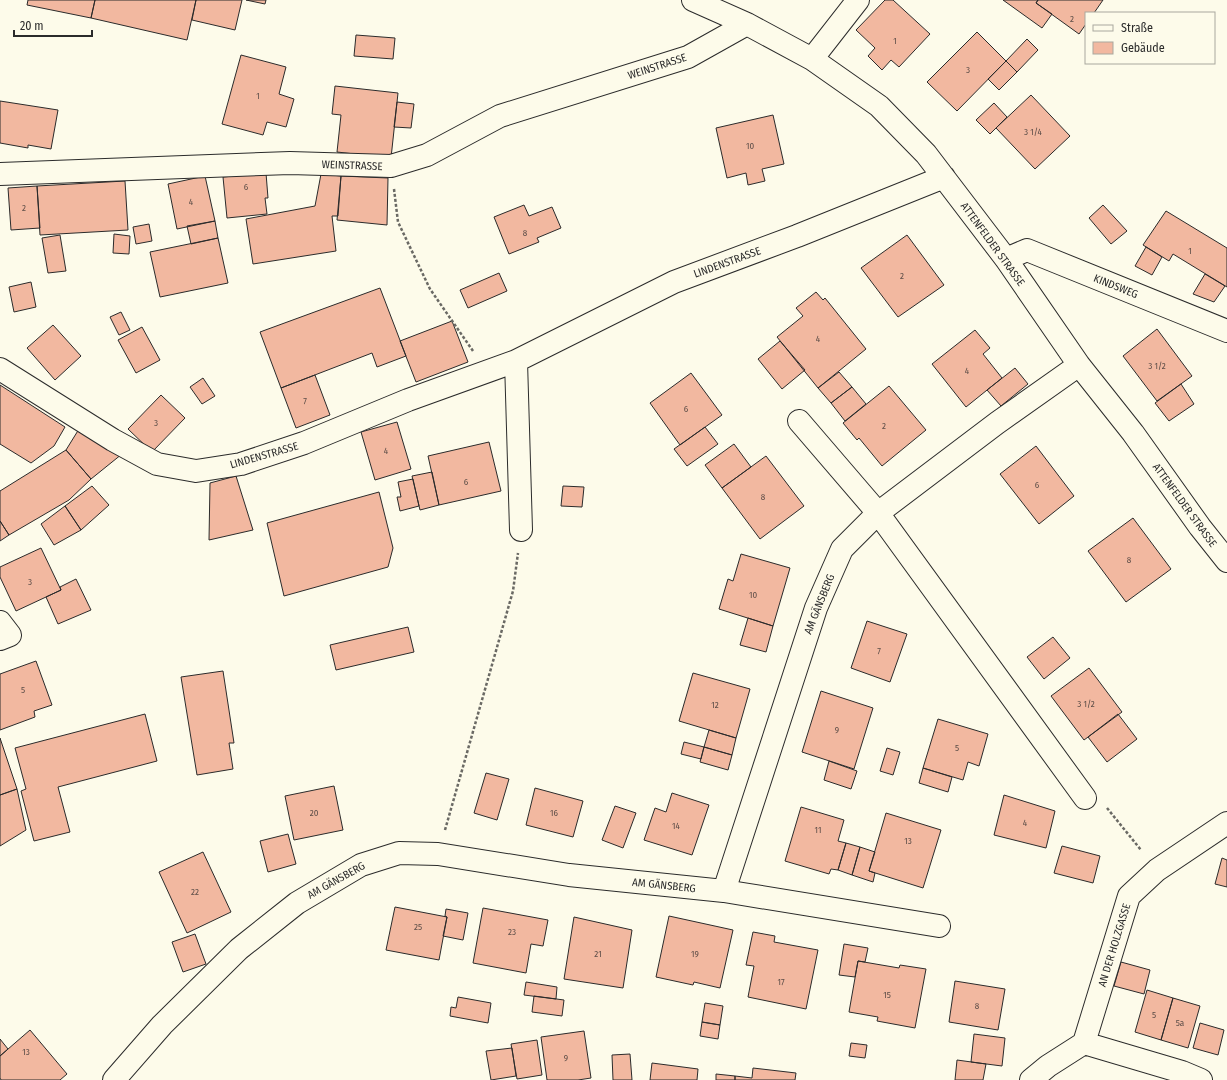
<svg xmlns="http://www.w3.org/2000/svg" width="1227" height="1080" viewBox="0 0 1227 1080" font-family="'Fira Sans Condensed',sans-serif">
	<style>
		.building { fill: #f2b8a0; stroke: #2b2b2b }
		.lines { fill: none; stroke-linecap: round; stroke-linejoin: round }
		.minor-casing { stroke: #2b2b2b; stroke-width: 24 }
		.path { stroke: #6a6964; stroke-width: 2.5; stroke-dasharray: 3 2; stroke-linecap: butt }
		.minor { stroke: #fdfbea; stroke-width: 22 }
		.labels { text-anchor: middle; stroke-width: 3; stroke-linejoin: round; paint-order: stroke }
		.number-label { font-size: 9px; fill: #5d4e48 }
		.street-label { font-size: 11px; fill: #2b2b2b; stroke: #fdfbea }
	</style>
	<rect width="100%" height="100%" fill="#fdfbea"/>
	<path class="building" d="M28,0H95L91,18L27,5Z
		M95,0H196L187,40L91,18Z
		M196,0H242L235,30L192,20Z
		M246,0H266L265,4Z
		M885,0H893L930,34L899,67L891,60L882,70L868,56L875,48L856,30Z
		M1003,0H1038L1036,3L1052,14L1042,28Z
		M1038,0H1103L1094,13H1086V24L1079,34L1036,3Z
		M977,32L1006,61L957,111L927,82Z
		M356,35L395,38L393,59L354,56Z
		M1027,39L1038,50L1017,72L1006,61Z
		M241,55L286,67L279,94L294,99L286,127L267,122L263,135L222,124Z
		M1006,61L1017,72L999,90L988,79Z
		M335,86L398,93L391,158L337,152L341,115L332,114Z
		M1031,95L1070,136L1035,169L996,128Z
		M0,101L58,110L51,149L28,145V148L0,143Z
		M397,102L414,104L411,128L394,127Z
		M994,103L1007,117L990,134L976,120Z
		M773,115L784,164L762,169L765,181L748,185L746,173L727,178L716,128Z
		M266,173L268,198H265L267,214L227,218L223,177Z
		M321,174L341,176L338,216H332L336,251L253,264L246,219L315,206Z
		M205,176L215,221L177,229L168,184Z
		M341,176L388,178L387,225L337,220Z
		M125,181L128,230L40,235L37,186Z
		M37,186L40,228L11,230L8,188Z
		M524,205L529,216L552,207L561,228L537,238L539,242L509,254L494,217Z
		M1103,205L1127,231L1111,244L1089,218Z
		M1166,211L1227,248V287L1173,254L1169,261L1143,245Z
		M215,221L218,238L191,244L187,226Z
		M149,224L152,241L136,244L133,227Z
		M114,234L130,236L129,254L113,253Z
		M60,235L66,271L48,273L42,238Z
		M907,235L944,285L898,317L861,268Z
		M218,238L228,283L160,297L150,252Z
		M1146,247L1162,257L1152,275L1135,266Z
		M499,273L507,291L468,308L460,290Z
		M1205,274L1225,286L1214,302L1193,294Z
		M31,282L36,307L14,312L9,287Z
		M380,288L406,356L377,367L372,353L281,388L260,332Z
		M816,292L823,300L825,298L866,349L818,388L777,337L803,316L796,308Z
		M121,312L130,330L119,335L110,317Z
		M452,321L468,362L416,382L400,341Z
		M53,325L81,356L55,380L27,348Z
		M142,327L160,360L136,373L118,340Z
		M1157,329L1192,376L1157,401L1123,356Z
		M975,330L990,348L983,354L1002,378L966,407L932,364Z
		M780,341L805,370L782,389L758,359Z
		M1015,368L1028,384L1001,406L987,390Z
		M839,372L852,387L831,403L818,388Z
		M691,373L722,415L680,445L650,403Z
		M315,375L330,415L296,428L281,388Z
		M203,378L215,396L202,404L190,387Z
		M1181,384L1194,404L1169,421L1155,403Z
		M0,385L65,427L54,446L31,463L0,444Z
		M889,386L926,430L882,466L859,438L857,440L843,423Z
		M852,387L866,404L845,421L831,403Z
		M161,395L185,418L152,452L128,429Z
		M397,422L411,469L375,480L361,432Z
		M705,427L718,444L687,466L674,449Z
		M79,429L122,454L91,479L66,450Z
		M489,442L501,491L439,505L428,456Z
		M734,444L751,467L722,488L705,465Z
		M1036,446L1074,496L1039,524L1000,474Z
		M66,450L91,479L69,500L9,535L0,521V491Z
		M766,456L804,506L760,539L722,488Z
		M432,472L439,505L420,510L412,476Z
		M236,476L253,530L209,540L210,483Z
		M413,479L419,506L400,511L397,497H401L398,482Z
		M92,486L109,505L81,530L65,506Z
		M563,486L584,487L582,507L561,506Z
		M379,492L393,548L388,567L284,596L267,523Z
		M65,506L81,530L54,545L41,524Z
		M1133,518L1171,569L1126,602L1088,551Z
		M0,521L9,535L0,541Z
		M41,548L61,590L16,611L0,577V567Z
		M741,554L790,568L773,626L719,609L728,579L733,581Z
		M76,579L91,610L58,624L46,597L61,590L60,587Z
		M748,618L773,626L766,652L740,645Z
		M867,621L907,634L890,682L851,668Z
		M408,627L414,652L336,670L330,645Z
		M1053,637L1070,658L1044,679L1027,657Z
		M36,661L52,705L34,711L35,717L0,730V674Z
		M1089,668L1122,712L1084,740L1051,696Z
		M223,671L234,743H229L233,769L197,775L181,677Z
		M693,673L750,689L736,738L679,721Z
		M821,691L873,708L854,769L802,752Z
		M145,714L157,761L58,787L70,832L34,841L21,791L26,789L15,748Z
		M1118,714L1137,739L1107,762L1088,737Z
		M938,719L988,734L979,766L968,762L963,780L923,768Z
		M709,730L736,738L732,755L704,747Z
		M0,738L17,789L0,795Z
		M684,742L704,747L701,759L681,754Z
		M704,747L732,755L728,770L700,762Z
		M887,748L900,752L893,775L880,771Z
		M829,761L857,771L851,789L824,780Z
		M923,768L952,777L948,792L919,783Z
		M486,773L509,779L497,820L474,813Z
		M334,786L343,830L294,840L285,796Z
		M535,788L583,801L573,837L526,825Z
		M17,789L26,830L0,846V795Z
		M672,793L709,805L692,855L644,840L655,808L666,812Z
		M1004,795L1055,811L1046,848L994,835Z
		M615,806L636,813L623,848L602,840Z
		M801,807L844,820L838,841L846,843L838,870L831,869L829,874L785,861Z
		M886,813L941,830L923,888L869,871Z
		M288,834L296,864L268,872L260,841Z
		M846,843L860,847L852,875L838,870Z
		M1062,846L1100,856L1093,883L1054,873Z
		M860,847L875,852L869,871L875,873L873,882L852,875Z
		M203,852L231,912L187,933L159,872Z
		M1222,858L1227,860V887L1215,884Z
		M395,907L447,917L439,960L386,950Z
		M483,908L548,920L543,946L531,944L526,973L473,963Z
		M446,909L468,913L463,940L443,936L447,917L445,916Z
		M669,916L733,930L720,988L694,982L693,985L656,977Z
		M574,917L632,930L623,988L564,979Z
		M753,932L775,936L774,942L818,950L806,1009L748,997L754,966L746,965Z
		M195,934L206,964L183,972L172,942Z
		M844,944L868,948L865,962L858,961L855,977L839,975Z
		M858,961L899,968L900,965L926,969L915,1028L877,1021L878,1017L849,1012Z
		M1121,962L1150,970L1144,994L1114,986Z
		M955,981L1005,989L998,1030L949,1022Z
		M526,982L557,987L556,999L524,995Z
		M1147,990L1173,998L1161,1040L1135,1032Z
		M534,996L564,1000L562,1016L532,1012Z
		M458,997L491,1003L488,1023L450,1016L451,1007L456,1008Z
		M1173,998L1200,1006L1188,1048L1161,1040Z
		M705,1003L723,1006L720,1025L702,1022Z
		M702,1022L720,1025L718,1039L700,1036Z
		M1200,1023L1224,1030L1218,1055L1193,1048Z
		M30,1030L67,1074L60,1080H1L0,1078V1056Z
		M584,1031L591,1078L578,1080H547L541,1037Z
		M974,1034L1005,1038L1002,1066L971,1062Z
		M0,1039L8,1049L0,1056Z
		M537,1040L542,1075L517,1079L511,1044Z
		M851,1043L867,1045L865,1058L849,1056Z
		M512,1048L516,1076L491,1080L486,1051Z
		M630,1054L632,1080H613L612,1055Z
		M957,1060L986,1064L983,1080H955Z
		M652,1063L698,1069L697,1080H650Z
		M753,1068L796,1073L795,1080H735V1076L752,1078Z
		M716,1074L735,1076V1080H716Z"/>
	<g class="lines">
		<g class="minor-casing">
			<path id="minor" d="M693,0L747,24L812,59L879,106L926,154L1006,259L1079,365L1133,433L1200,527L1227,561
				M812,59L858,0
				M0,174L290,163L391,166L427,155L500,116L688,57L747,24
				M1006,259L1027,250L1227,331
				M516,361L521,530
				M1079,365L997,423L878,513L1085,798
				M0,369L113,440L157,464L196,471L241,464L304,443L408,400L516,361L674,282L797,236L944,177
				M0,622L10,635L0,639
				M724,891L816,608L842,549L878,513L799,421
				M1084,1043L1182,1072L1201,1080
				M114,1080L162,1025L239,949L297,903L361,865L399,853L438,854L569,875L724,891L939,926
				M1031,1080L1048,1066L1084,1043L1129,896L1157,870L1227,823"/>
		</g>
		<path class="path" d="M394,189L398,222L430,289L473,351
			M1107,808L1141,850
			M445,830L513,591L518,553"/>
		<use href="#minor" class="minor"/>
	</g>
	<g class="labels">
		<g class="number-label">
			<text x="1072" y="22">2</text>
			<text x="895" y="44">1</text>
			<text x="968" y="73">3</text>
			<text x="258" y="99">1</text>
			<text x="1033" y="135">3 1/4</text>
			<text x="750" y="149">10</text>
			<text x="246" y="190">6</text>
			<text x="191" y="205">4</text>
			<text x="24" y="211">2</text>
			<text x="525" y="236">8</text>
			<text x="1190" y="254">1</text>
			<text x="902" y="279">2</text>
			<text x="818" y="342">4</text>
			<text x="1157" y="369">3 1/2</text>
			<text x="967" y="374">4</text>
			<text x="305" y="404">7</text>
			<text x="686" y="412">6</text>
			<text x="156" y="426">3</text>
			<text x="884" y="429">2</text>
			<text x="386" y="454">4</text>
			<text x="466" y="485">6</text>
			<text x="1037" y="488">6</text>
			<text x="763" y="500">8</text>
			<text x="1129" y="563">8</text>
			<text x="30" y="585">3</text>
			<text x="753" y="598">10</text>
			<text x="879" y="654">7</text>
			<text x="23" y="693">5</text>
			<text x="1086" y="707">3 1/2</text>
			<text x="715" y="708">12</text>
			<text x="837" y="733">9</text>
			<text x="957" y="751">5</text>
			<text x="314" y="816">20</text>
			<text x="554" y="816">16</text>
			<text x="1025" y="826">4</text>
			<text x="676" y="829">14</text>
			<text x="818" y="833">11</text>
			<text x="908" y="844">13</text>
			<text x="195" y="895">22</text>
			<text x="418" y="930">25</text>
			<text x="512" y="935">23</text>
			<text x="598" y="957">21</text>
			<text x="695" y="957">19</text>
			<text x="781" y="985">17</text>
			<text x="887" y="998">15</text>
			<text x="977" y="1009">8</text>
			<text x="1154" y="1018">5</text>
			<text x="1180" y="1026">5a</text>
			<text x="26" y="1055">13</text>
			<text x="566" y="1061">9</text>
		</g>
		<g class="street-label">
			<text transform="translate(657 66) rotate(-18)" y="4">WEINSTRASSE</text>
			<text transform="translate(352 165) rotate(2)" y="4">WEINSTRASSE</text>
			<text transform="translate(993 244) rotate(54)" y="4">ATTENFELDER STRASSE</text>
			<text transform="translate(727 262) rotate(-20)" y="4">LINDENSTRASSE</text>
			<text transform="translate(1116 286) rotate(22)" y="4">KINDSWEG</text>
			<text transform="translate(264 455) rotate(-16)" y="4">LINDENSTRASSE</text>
			<text transform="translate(1185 505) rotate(54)" y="4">ATTENFELDER STRASSE</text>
			<text transform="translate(819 604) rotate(-68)" y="4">AM GÄNSBERG</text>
			<text transform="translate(336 880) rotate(-29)" y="4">AM GÄNSBERG</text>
			<text transform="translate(664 885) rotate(6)" y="4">AM GÄNSBERG</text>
			<text transform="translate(1114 945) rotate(-73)" y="4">AN DER HOLZGASSE</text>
		</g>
	</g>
	<rect x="1085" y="12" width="130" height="52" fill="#fdfbea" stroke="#a9a89e"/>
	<rect x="1093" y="25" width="20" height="6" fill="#fdfbea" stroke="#a9a89e"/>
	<text x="1121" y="32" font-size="12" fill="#2b2b2b">Straße</text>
	<rect x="1093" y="42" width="20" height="12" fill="#f2b8a0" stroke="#a9a89e"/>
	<text x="1121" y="52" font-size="12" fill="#2b2b2b">Gebäude</text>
	<path d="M14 30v6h78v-6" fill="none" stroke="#2b2b2b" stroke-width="2"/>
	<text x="20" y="30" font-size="12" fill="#2b2b2b" stroke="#fdfbea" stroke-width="3" paint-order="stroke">20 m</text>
</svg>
